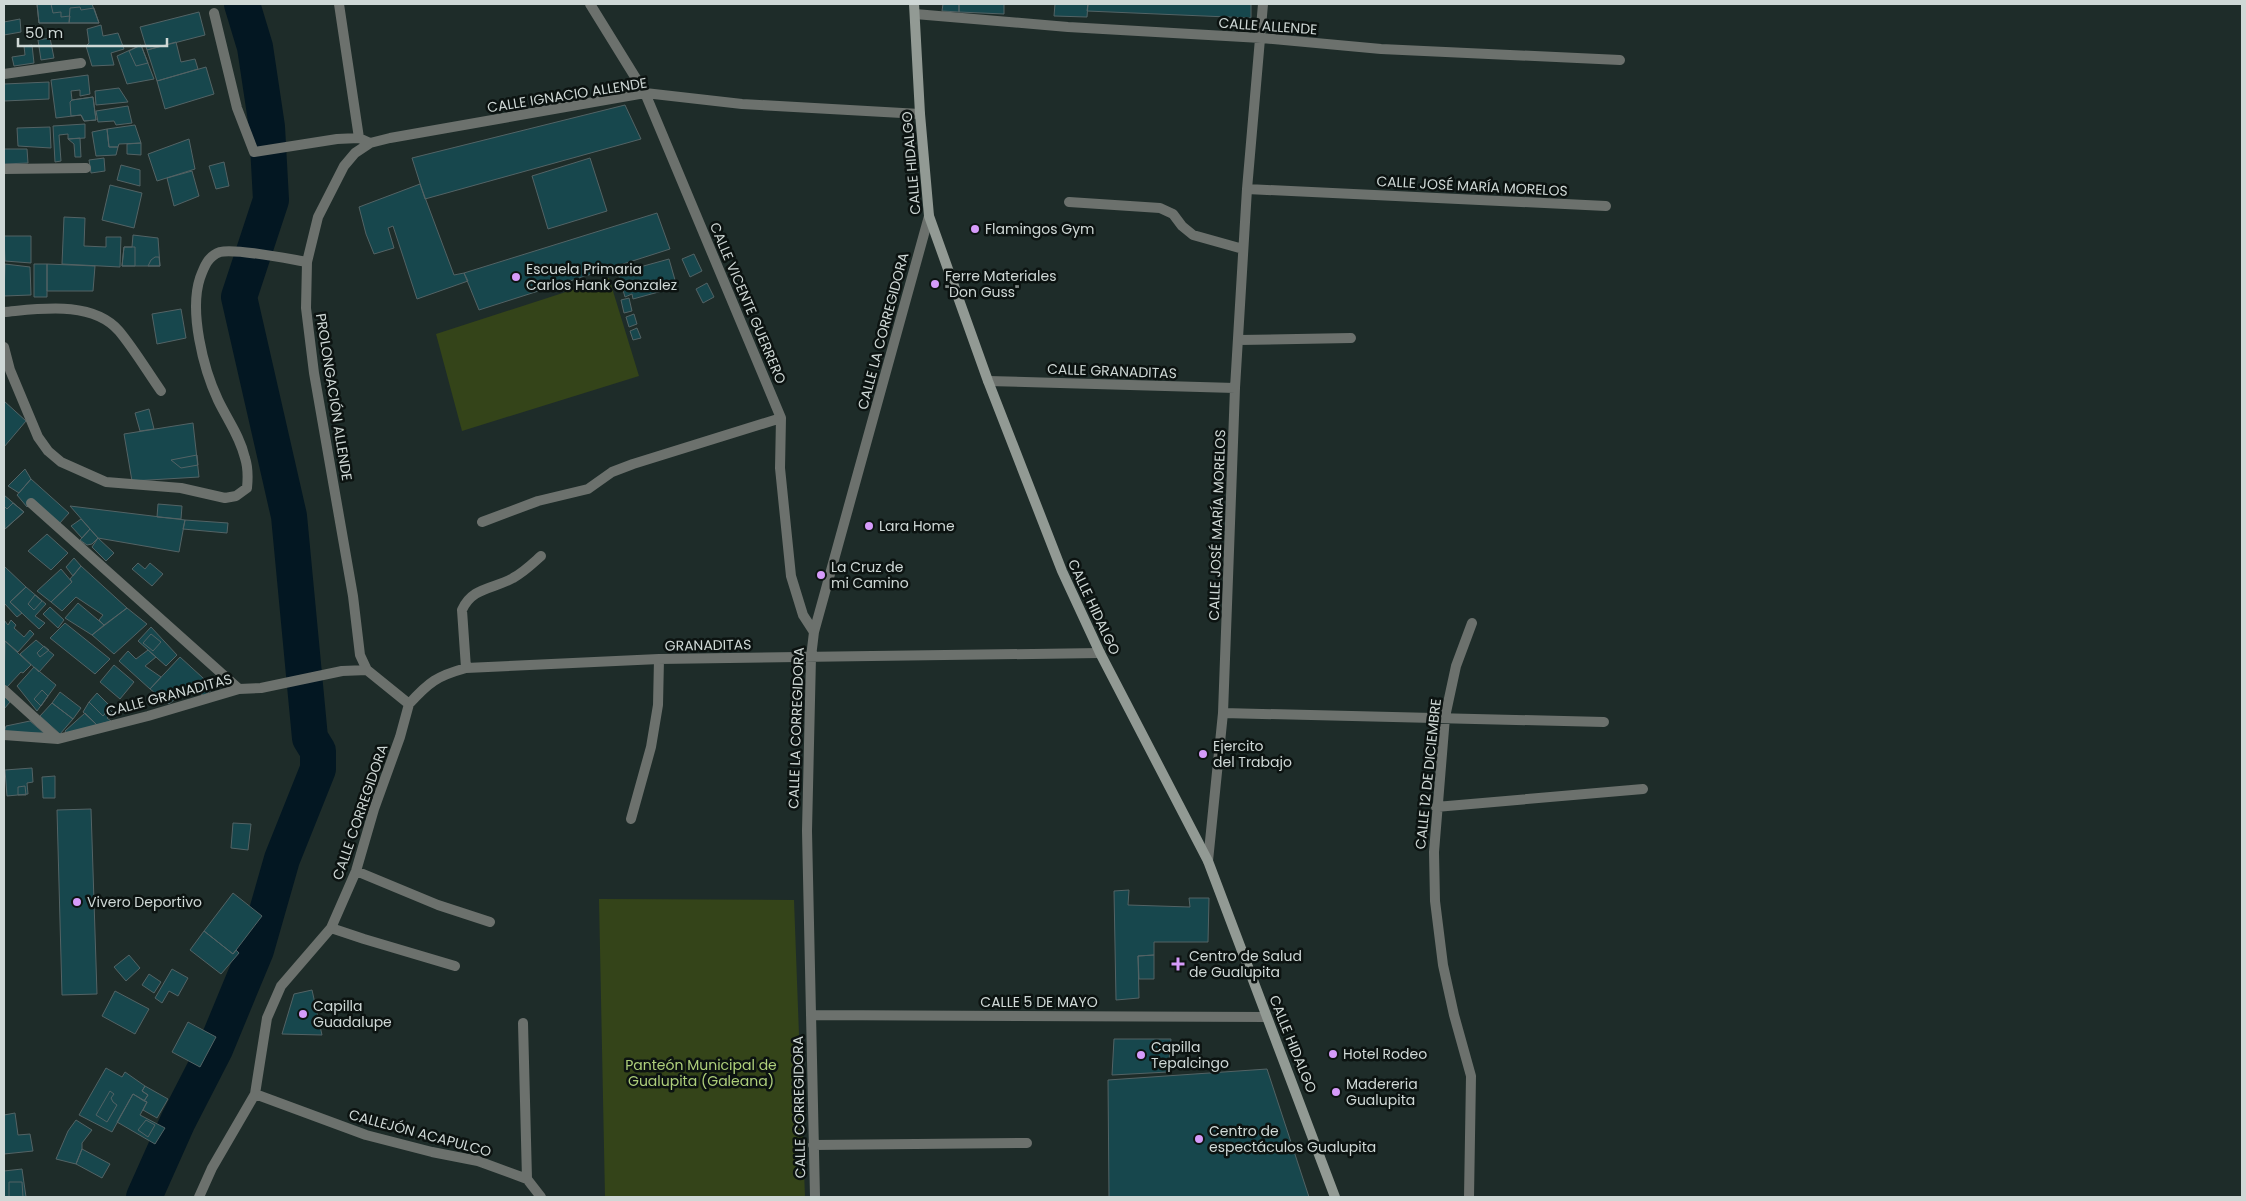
<svg xmlns="http://www.w3.org/2000/svg" width="2246" height="1201" viewBox="0 0 2246 1201" font-family="Poppins,sans-serif">
	<style>
		.green { fill: #344419 }
		.lines { fill: none; stroke-linecap: round; stroke-linejoin: round }
		.river { stroke: #031722; stroke-width: 36 }
		.building { fill: #17474d; stroke: #536365 }
		.lane { stroke: #6c716d; stroke-width: 10 }
		.street { stroke: #6c716d; stroke-width: 10 }
		.secondary { stroke: #929a94; stroke-width: 10 }
		.poi-dot { fill: #d69bfa; stroke: #0c1311; stroke-width: 2 }
		.labels { text-anchor: middle; stroke-width: 5; stroke-linejoin: round; paint-order: stroke }
		.street-label { font-size: 14px; fill: #cfd8d6; stroke: #0c1311 }
		.poi-label { font-size: 14px; fill: #cfd8d6; stroke: #0c1311; text-anchor: start }
		.park-label { font-size: 14px; fill: #aecf7b; stroke: #0c1311 }
	</style>
	<rect width="100%" height="100%" fill="#1e2c29"/>
	<path class="green" d="M609,278L639,376L462,431L436,334Z
		M599,899L794,900L805,1197H605Z"/>
	<g class="lines">
		<path class="river" d="M144,1197L178,1121L215,1049L256,950L282,859L318,769V751L310,738L289,516L239,297L271,200L267,127L255,47L242,4"/>
	</g>
	<path class="building" d="M37,4H92L99,23H39Z
		M37,4H51L53,13L61,12V17L70,16L69,23H39Z
		M943,4H959V12L942,11Z
		M959,4H1004V14L959,12Z
		M1055,4H1088L1087,17L1054,16Z
		M1088,4H1251V18L1087,11Z
		M80,7L81,10L94,8L99,23H69L70,8Z
		M199,12L205,35L147,50L140,27Z
		M20,19L21,32L4,35V22Z
		M101,25L103,36L118,33L124,49L111,53L114,65L92,66L86,46L89,43L87,29Z
		M50,38L54,58L41,60L38,40Z
		M176,42L181,62L195,59L198,69L157,81L147,50Z
		M32,45L34,63L14,66L12,57L25,55L24,46Z
		M141,45L154,79L127,84L117,56Z
		M141,45L148,63L136,66L129,51Z
		M206,67L214,94L165,109L157,81Z
		M88,75L90,94L80,96V90L71,91L72,100L93,97L96,120L84,121L81,115L56,118L51,80Z
		M49,82V99L4,101V84Z
		M119,88L128,102L96,105L95,91Z
		M93,97L96,120L84,121L81,115L71,116L70,102L72,100Z
		M625,105L641,139L425,199L412,158Z
		M128,106L132,123L116,125L114,121L98,122L96,111Z
		M85,124V138L68,139V134L59,135L61,161L55,162L53,126Z
		M135,125L141,143L119,144L118,147H109L107,129Z
		M50,127L51,148L18,146L17,128Z
		M107,129L109,147H118L116,155L96,156L92,132Z
		M80,138L81,157H75L74,144L68,139Z
		M189,139L195,169L157,181L148,154Z
		M141,143V155L127,154V144Z
		M4,149H27L28,163L4,164Z
		M104,158L105,171L91,173L89,160Z
		M590,158L607,211L548,229L532,176Z
		M224,162L229,186L216,189L209,166Z
		M121,165L140,170V186L117,180Z
		M192,171L199,196L174,206L167,178Z
		M420,184L454,275L464,273L468,281L417,299L393,226L388,228L394,248L374,254L366,234L359,207Z
		M110,185L142,193L134,228L102,220Z
		M657,213L670,249L479,310L464,273Z
		M64,217L85,218L84,246L106,247V237H121L120,267L62,264Z
		M133,235L158,238L160,266H122L124,247H132Z
		M4,236H31V263L5,261Z
		M124,247H135V266H122Z
		M694,254L702,271L690,277L682,259Z
		M155,257H159L160,266H148L151,260Z
		M669,259L677,287L633,299L632,294L625,297L618,273Z
		M5,264L30,267L31,295L4,296Z
		M34,264H47V297H34Z
		M47,264L95,266L93,291H47Z
		M707,283L714,297L703,303L696,289Z
		M629,298L632,311L624,313L621,300Z
		M181,309L186,338L157,344L152,314Z
		M634,314L637,324L629,327L626,317Z
		M637,328L641,338L633,340L630,331Z
		M4,401L26,421L4,447Z
		M149,409L154,429L140,431L135,413Z
		M193,423L199,477L132,481L124,434Z
		M197,455L198,465L181,468L171,460Z
		M25,469L31,479L19,493L8,486Z
		M31,479L69,513L59,524L34,500L27,507L17,495Z
		M4,495L24,512L5,529L4,528Z
		M13,503L24,512L5,529L4,509L5,507L7,509Z
		M158,504L182,506L181,519L157,517Z
		M70,506L185,520L179,552L98,538Z
		M81,519L90,529L82,538L71,526Z
		M185,520L228,523L227,533L183,529Z
		M90,529L98,538L92,544L87,545L80,540Z
		M47,534L68,553L51,570L28,551Z
		M98,538L114,553L106,561L92,547Z
		M74,558L81,566L73,576L66,567Z
		M138,563L145,569L150,563L163,574L152,586L132,569Z
		M4,566L26,587L10,602L22,613L17,617L4,603Z
		M81,566L127,608L104,625L99,620L103,615L76,597L62,611L51,602L72,582L70,579Z
		M61,569L72,582L51,602L37,591Z
		M26,587L46,604L35,616L45,623L39,629L10,602Z
		M35,595L42,601L34,610L28,604Z
		M78,603L104,625L92,635L65,618Z
		M50,607L64,620L58,628L43,614Z
		M127,608L147,624L114,654L92,635Z
		M4,620L8,625L11,620L16,625L14,628L24,637L30,630L34,634L18,652L4,640Z
		M65,623L110,659L95,674L50,638Z
		M151,627L177,655L166,666L138,641Z
		M151,634L161,642L153,651L143,643Z
		M36,640L54,655L39,672L20,654Z
		M5,641L31,665L23,673L21,672L7,687L4,685Z
		M44,646L49,650L40,657L37,653Z
		M148,650L156,657L145,666L161,677L150,689L119,661L128,651L136,659Z
		M180,657L214,688L204,696L191,686L169,704L150,689Z
		M114,665L134,682L120,699L100,682Z
		M34,667L56,685L37,711L17,686Z
		M42,690L48,696L41,706L34,699Z
		M60,692L81,708L73,719L52,703Z
		M97,693L111,707L103,716L89,702Z
		M4,696L10,702L4,709Z
		M89,702L103,716L109,709L112,712L107,718L111,721L97,725L83,712Z
		M52,703L73,719L60,734L40,716Z
		M85,713L97,725L67,734L65,731Z
		M30,721L44,733H4L6,726Z
		M32,768L33,782L27,783L28,794L7,796L5,770Z
		M55,776V798H43L42,777Z
		M25,786L26,795H18V787Z
		M91,809L97,994L62,995L57,810Z
		M233,823L251,824L248,850L231,848Z
		M1129,890L1128,905L1190,907L1189,898H1209L1208,942H1154V955L1138,956L1139,998L1116,1000L1114,891Z
		M233,893L262,916L233,954L204,931Z
		M204,931L233,954L236,950L239,953L221,974L190,950Z
		M129,955L140,968L126,981L114,967Z
		M1154,955V979H1139L1138,956Z
		M172,969L188,978L178,996L169,991L162,1003L155,998Z
		M149,974L161,982L154,993L142,985Z
		M312,990L322,1035L282,1034L294,994Z
		M115,991L149,1009L135,1034L102,1016Z
		M188,1022L216,1037L200,1067L172,1052Z
		M1114,1039H1171L1168,1072L1112,1075Z
		M106,1068L122,1077L125,1072L145,1086L142,1091L148,1095L144,1101L133,1094L112,1132L79,1115Z
		M1267,1069L1309,1197H1109L1108,1080Z
		M145,1086L168,1099L157,1118L143,1110L147,1102L144,1101L148,1095L142,1091Z
		M110,1091L114,1094L111,1098L113,1102L117,1105L107,1122L96,1115Z
		M133,1094L147,1102L140,1115L165,1128L155,1144L117,1122Z
		M15,1113L18,1135L30,1134L33,1151L4,1154V1115Z
		M76,1120L92,1130L82,1143V1149L76,1164L56,1159L68,1131Z
		M146,1120L155,1125L148,1137L138,1130Z
		M82,1149L110,1164L102,1178L76,1164Z
		M22,1169L26,1197H4V1171Z
		M9,1182H22L23,1197H9Z"/>
	<g class="lines">
		<path class="lane" d="M4,169L86,168"/>
		<path class="street" d="M339,4L359,138
			M590,4L645,93L781,418L780,468L791,576L803,615L814,632
			M214,13L237,108L254,152L337,139L359,138L370,143
			M915,14L1068,27L1261,38L1381,49L1620,60
			M4,74L81,63
			M1247,189L1606,206
			M1069,202L1160,208L1173,214L1182,226L1193,235L1243,249
			M4,312C39,309 92,300 119,331C134,349 147,371 161,391
			M1239,340L1351,338
			M4,347L10,370L38,437L48,451L61,462L106,482L181,488L225,498L236,496L247,488C248,478 248,467 245,458C240,436 227,419 218,400C203,368 189,311 200,278C204,267 208,256 220,252C235,248 289,259 307,262
			M988,381L1235,388
			M31,503L239,689
			M482,522L538,501L588,489L612,472L633,464L781,418
			M466,668L462,610C472,587 494,589 513,578C524,572 532,564 541,556
			M367,670L360,655L353,596L314,373L306,308L307,262L318,217L344,166L355,153L370,143L390,138L645,93L742,104L920,114
			M4,690L58,739
			M1223,713L1604,722
			M4,735L58,739L148,716L239,689L261,688L342,671L367,670L409,704C429,682 437,676 466,668L659,659L1100,653
			M1436,807L1643,789
			M631,819L651,747L658,705L659,659
			M1208,861L1223,713L1235,388L1247,189L1263,4
			M356,871L438,905L490,922
			M331,928L364,939L455,966
			M811,1015L1266,1017
			M523,1023L527,1179
			M255,1094L366,1135L432,1152L478,1161L527,1179L541,1197
			M813,1145L1027,1143
			M199,1197L212,1168L255,1094L267,1018L281,986L331,928L356,871L374,809L400,737L409,704
			M815,1197L807,831L811,657L814,632L929,216
			M1469,1197L1471,1076L1454,1015L1443,965L1435,901L1434,852L1445,717L1456,666L1472,623"/>
		<path class="secondary" d="M914,4L920,114L929,216L988,381L1062,571L1100,653L1208,861L1335,1197"/>
	</g>
	<g class="poi-dot">
		<circle cx="975" cy="229" r="5"/>
		<circle cx="516" cy="277" r="5"/>
		<circle cx="935" cy="284" r="5"/>
		<circle cx="869" cy="526" r="5"/>
		<circle cx="821" cy="575" r="5"/>
		<circle cx="1203" cy="754" r="5"/>
		<circle cx="77" cy="902" r="5"/>
		<path d="M1175.5 956.5h5v5h5v5h-5v5h-5v-5h-5v-5h5z"/>
		<circle cx="303" cy="1014" r="5"/>
		<circle cx="1333" cy="1054" r="5"/>
		<circle cx="1141" cy="1055" r="5"/>
		<circle cx="1336" cy="1092" r="5"/>
		<circle cx="1199" cy="1139" r="5"/>
	</g>
	<g class="labels">
		<g class="street-label">
			<text transform="translate(1268 26) rotate(4)" y="5">CALLE ALLENDE</text>
			<text transform="translate(567 95) rotate(-9)" y="5">CALLE IGNACIO ALLENDE</text>
			<text transform="translate(911 163) rotate(-95)" y="5">CALLE HIDALGO</text>
			<text transform="translate(1472 186) rotate(3)" y="5">CALLE JOSÉ MARÍA MORELOS</text>
			<text transform="translate(748 303) rotate(67)" y="5">CALLE VICENTE GUERRERO</text>
			<text transform="translate(883 331) rotate(-75)" y="5">CALLE LA CORREGIDORA</text>
			<text transform="translate(1112 371) rotate(2)" y="5">CALLE GRANADITAS</text>
			<text transform="translate(334 397) rotate(81)" y="5">PROLONGACIÓN ALLENDE</text>
			<text transform="translate(1217 525) rotate(-88)" y="5">CALLE JOSÉ MARÍA MORELOS</text>
			<text transform="translate(1094 607) rotate(65)" y="5">CALLE HIDALGO</text>
			<text transform="translate(708 645) rotate(-1)" y="5">GRANADITAS</text>
			<text transform="translate(169 695) rotate(-15)" y="5">CALLE GRANADITAS</text>
			<text transform="translate(796 728) rotate(-88)" y="5">CALLE LA CORREGIDORA</text>
			<text transform="translate(1428 774) rotate(-84)" y="5">CALLE 12 DE DICIEMBRE</text>
			<text transform="translate(360 812) rotate(-71)" y="5">CALLE CORREGIDORA</text>
			<text x="1039" y="1007">CALLE 5 DE MAYO</text>
			<text transform="translate(1293 1044) rotate(68)" y="5">CALLE HIDALGO</text>
			<text transform="translate(799 1107) rotate(-91)" y="5">CALLE CORREGIDORA</text>
			<text transform="translate(420 1133) rotate(15)" y="5">CALLEJÓN ACAPULCO</text>
		</g>
		<g class="poi-label">
			<text x="985" y="234">Flamingos Gym</text>
			<text x="526" y="274">Escuela Primaria<tspan x="526" dy="16">Carlos Hank Gonzalez</tspan></text>
			<text x="945" y="281">Ferre Materiales<tspan x="945" dy="16">"Don Guss"</tspan></text>
			<text x="879" y="531">Lara Home</text>
			<text x="831" y="572">La Cruz de<tspan x="831" dy="16">mi Camino</tspan></text>
			<text x="1213" y="751">Ejercito<tspan x="1213" dy="16">del Trabajo</tspan></text>
			<text x="87" y="907">Vivero Deportivo</text>
			<text x="1189" y="961">Centro de Salud<tspan x="1189" dy="16">de Gualupita</tspan></text>
			<text x="313" y="1011">Capilla<tspan x="313" dy="16">Guadalupe</tspan></text>
			<text x="1151" y="1052">Capilla<tspan x="1151" dy="16">Tepalcingo</tspan></text>
			<text x="1343" y="1059">Hotel Rodeo</text>
			<text x="1346" y="1089">Madereria<tspan x="1346" dy="16">Gualupita</tspan></text>
			<text x="1209" y="1136">Centro de<tspan x="1209" dy="16">espectáculos Gualupita</tspan></text>
		</g>
		<g class="park-label">
			<text x="701" y="1070">Panteón Municipal de<tspan x="701" dy="16">Gualupita (Galeana)</tspan></text>
		</g>
	</g>
	<rect width="2246" height="1201" fill="none" stroke="#cfd8d6" stroke-width="10"/>
	<path d="M18 38v8h149v-8" fill="none" stroke="#cfd8d6" stroke-width="2.5"/>
	<text x="25" y="38" font-size="15" fill="#cfd8d6" stroke="#0c1311" stroke-width="4" paint-order="stroke">50 m</text>
</svg>
